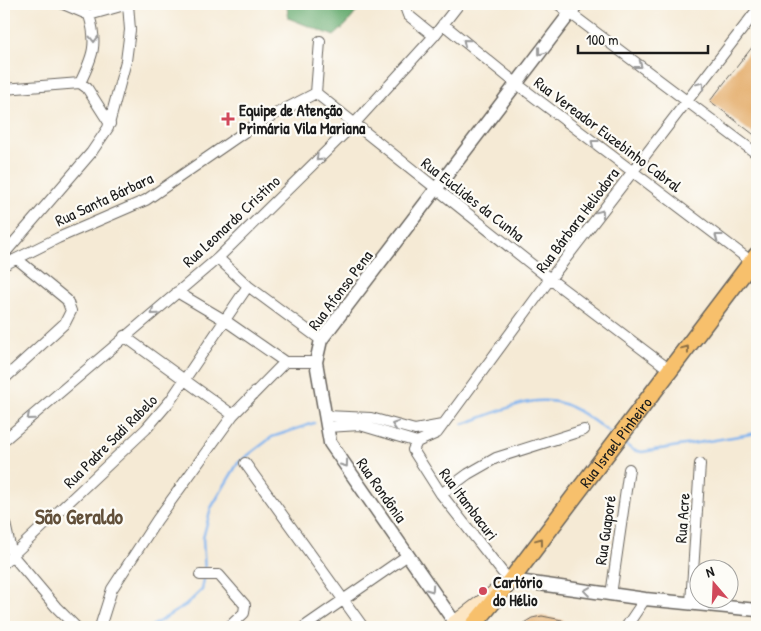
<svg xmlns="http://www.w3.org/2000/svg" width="761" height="631" viewBox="0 0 761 631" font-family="'Patrick Hand',sans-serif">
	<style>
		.forest { fill: #68ac71; stroke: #426446 }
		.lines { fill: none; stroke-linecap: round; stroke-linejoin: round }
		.stream { stroke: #81b4ee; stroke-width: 2.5 }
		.building { fill: #e5b071 }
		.minor-casing { stroke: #68645d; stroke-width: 12 }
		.tertiary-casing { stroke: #68645d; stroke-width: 15 }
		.secondary-casing { stroke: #68645d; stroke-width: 16 }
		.primary-casing { stroke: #68645d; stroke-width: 19 }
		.minor { stroke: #fff; stroke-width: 10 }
		.tertiary { stroke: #fff; stroke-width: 12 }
		.secondary { stroke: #fce6c4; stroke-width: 14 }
		.primary { stroke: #f7c06c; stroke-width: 16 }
		.oneway { stroke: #999 }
		.oneway2 { stroke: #8a6e44 }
		.poi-dot { fill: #d1495b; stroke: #fdfcf7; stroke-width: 2 }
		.labels { text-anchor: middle; stroke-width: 4.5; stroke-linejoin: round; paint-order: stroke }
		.poi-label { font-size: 16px; font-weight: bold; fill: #1c1c1c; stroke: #fdfcf7; text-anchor: start }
		.street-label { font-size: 16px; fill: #1c1c1c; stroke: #fdfcf7 }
		.district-label { font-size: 21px; font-weight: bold; fill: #62503a; stroke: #fdfcf7 }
	</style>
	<rect width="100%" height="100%" fill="#fdfcf7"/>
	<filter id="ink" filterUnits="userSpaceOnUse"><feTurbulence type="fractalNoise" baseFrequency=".02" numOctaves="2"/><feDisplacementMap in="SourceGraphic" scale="10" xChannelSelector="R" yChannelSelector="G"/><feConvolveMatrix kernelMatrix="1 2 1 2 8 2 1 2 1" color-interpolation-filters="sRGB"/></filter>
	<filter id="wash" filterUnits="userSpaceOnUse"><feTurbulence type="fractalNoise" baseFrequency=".0096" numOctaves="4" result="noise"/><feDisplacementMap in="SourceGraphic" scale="20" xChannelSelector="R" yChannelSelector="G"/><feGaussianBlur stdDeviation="1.12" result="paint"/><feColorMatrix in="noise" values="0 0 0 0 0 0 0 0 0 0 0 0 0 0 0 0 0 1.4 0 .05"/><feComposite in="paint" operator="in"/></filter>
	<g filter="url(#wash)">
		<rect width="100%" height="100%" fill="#f5ead5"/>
		<path class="forest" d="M287,4H363L346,25L334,36L288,18Z"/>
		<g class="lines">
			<path class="stream" d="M463,424C496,414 537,389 571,407C586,414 599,425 613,435
				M623,443L633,450L642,452L757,433
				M205,573L203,538L211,508L238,463L272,437L314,423
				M150,627L186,605L202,590L204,579"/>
		</g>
		<g id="blocks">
			<path class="building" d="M757,41V137L710,101Z
				M542,616L562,620L569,627H517L532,618Z"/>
		</g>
	</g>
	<g filter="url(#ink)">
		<use href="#blocks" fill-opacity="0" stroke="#68645d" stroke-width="1"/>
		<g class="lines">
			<g class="minor-casing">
				<path id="minor" d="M63,4L89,15
					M404,4L408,15L434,36
					M558,4L757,154
					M443,24L517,84L756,265
					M4,89L80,83
					M316,93L550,279L670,370
					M316,93L320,41
					M110,124L87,88L80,83C93,56 98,44 89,15L128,4
					M4,254L91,153L108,128L126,61L130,30L128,4
					M218,258L248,286L321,340
					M4,265L58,238L146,200L256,124L316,93
					M177,292L226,321L285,362
					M124,336L233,415
					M4,379L65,323L71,311L67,300L17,259
					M326,416L371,418L415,430L442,425
					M327,427L360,425L417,442
					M4,440L218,258L354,124L434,36L459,4
					M417,442L437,433L550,279L757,10
					M417,442L413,450L441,494L503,573L511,580
					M245,463L363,627
					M441,494L468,474L496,458L584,430
					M4,519L12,555L56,607L76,627
					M4,563L146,429L170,401L248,286
					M200,575H219L245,605L244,613L229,627
					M611,595L629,469
					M691,603L700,464
					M100,627L112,589L157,520L233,415L285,362H316
					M304,627L408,555
					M626,627L645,599"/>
			</g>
			<g class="tertiary-casing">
				<path id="tertiary" d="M511,580L645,599L757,610
					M455,623L330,443L316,362L321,340L577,4"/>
			</g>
			<g class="secondary-casing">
				<path id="secondary" d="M449,627L496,591"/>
			</g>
			<g class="primary-casing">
				<g id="primary">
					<path id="s1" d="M472,627L511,580L757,255"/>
				</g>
			</g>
			<use href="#minor" class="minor"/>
			<use href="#tertiary" class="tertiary"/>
			<use href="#secondary" class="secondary"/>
			<use href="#primary" class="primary"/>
		</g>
		<defs><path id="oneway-chevron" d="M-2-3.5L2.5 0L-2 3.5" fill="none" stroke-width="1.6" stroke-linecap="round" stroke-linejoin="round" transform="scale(1.25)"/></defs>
		<g class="oneway">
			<use href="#oneway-chevron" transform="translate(94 39) rotate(89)"/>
			<use href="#oneway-chevron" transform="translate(466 42) rotate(-141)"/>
			<use href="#oneway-chevron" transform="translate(541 52) rotate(127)"/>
			<use href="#oneway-chevron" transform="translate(639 65) rotate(37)"/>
			<use href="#oneway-chevron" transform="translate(701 85) rotate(-53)"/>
			<use href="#oneway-chevron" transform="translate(594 143) rotate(-143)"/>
			<use href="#oneway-chevron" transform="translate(319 158) rotate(136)"/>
			<use href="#oneway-chevron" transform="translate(601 213) rotate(-53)"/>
			<use href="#oneway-chevron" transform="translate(718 237) rotate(-143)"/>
			<use href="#oneway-chevron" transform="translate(154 312) rotate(140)"/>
			<use href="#oneway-chevron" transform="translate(30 417) rotate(139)"/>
			<use href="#oneway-chevron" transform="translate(395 425) rotate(-162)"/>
			<use href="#oneway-chevron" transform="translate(345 464) rotate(54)"/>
			<use href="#oneway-chevron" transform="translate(431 589) rotate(55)"/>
			<use href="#oneway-chevron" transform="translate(587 591) rotate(-172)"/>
		</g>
		<g class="oneway2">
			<use href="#oneway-chevron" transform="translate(686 349) rotate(-53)"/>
			<use href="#oneway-chevron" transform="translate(540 541) rotate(-53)"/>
		</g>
	</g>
	<g class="poi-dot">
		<path d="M225.5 111.5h5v5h5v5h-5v5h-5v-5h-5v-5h5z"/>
		<circle cx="483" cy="591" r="5"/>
	</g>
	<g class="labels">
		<g class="poi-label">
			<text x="239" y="116">Equipe de Atenção<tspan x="239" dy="18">Primária Vila Mariana</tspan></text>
			<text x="493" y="588">Cartório<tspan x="493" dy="18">do Hélio</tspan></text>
		</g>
		<g class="street-label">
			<text transform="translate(608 134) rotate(37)" y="6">Rua Vereador Euzebinho Cabral</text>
			<text transform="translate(104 199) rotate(-25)" y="6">Rua Santa Bárbara</text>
			<text transform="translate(473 199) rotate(38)" y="6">Rua Euclides da Cunha</text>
			<text transform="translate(577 220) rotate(-53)" y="6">Rua Bárbara Heliodora</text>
			<text transform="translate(231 221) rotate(-43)" y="6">Rua Leonardo Cristino</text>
			<text transform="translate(340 290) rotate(-53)" y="6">Rua Afonso Pena</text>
			<text transform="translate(110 441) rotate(-45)" y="6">Rua Padre Sadi Rabelo</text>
			<text dy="6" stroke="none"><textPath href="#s1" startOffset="234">Rua Israel Pinheiro</textPath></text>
			<text transform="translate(382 490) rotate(55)" y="6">Rua Rondônia</text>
			<text transform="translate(469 504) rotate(53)" y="6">Rua Itambacuri</text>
			<text transform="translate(682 518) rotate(-86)" y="6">Rua Acre</text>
			<text transform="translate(605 530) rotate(-82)" y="6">Rua Guaporé</text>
		</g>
		<g class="district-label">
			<text x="79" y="524">São Geraldo</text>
		</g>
	</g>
	<rect width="761" height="631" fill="none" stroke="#fdfcf7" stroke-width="20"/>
	<g transform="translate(714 584) rotate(341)"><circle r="24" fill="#fdfcf7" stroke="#a3a29f"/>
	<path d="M0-4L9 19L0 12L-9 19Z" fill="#d1495b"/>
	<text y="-8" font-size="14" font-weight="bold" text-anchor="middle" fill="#1c1c1c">N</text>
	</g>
	<path d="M578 45v8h130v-8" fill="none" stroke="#1c1c1c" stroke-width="2.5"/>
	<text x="586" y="45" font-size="15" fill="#1c1c1c" stroke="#fdfcf7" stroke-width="4" paint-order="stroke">100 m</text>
</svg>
